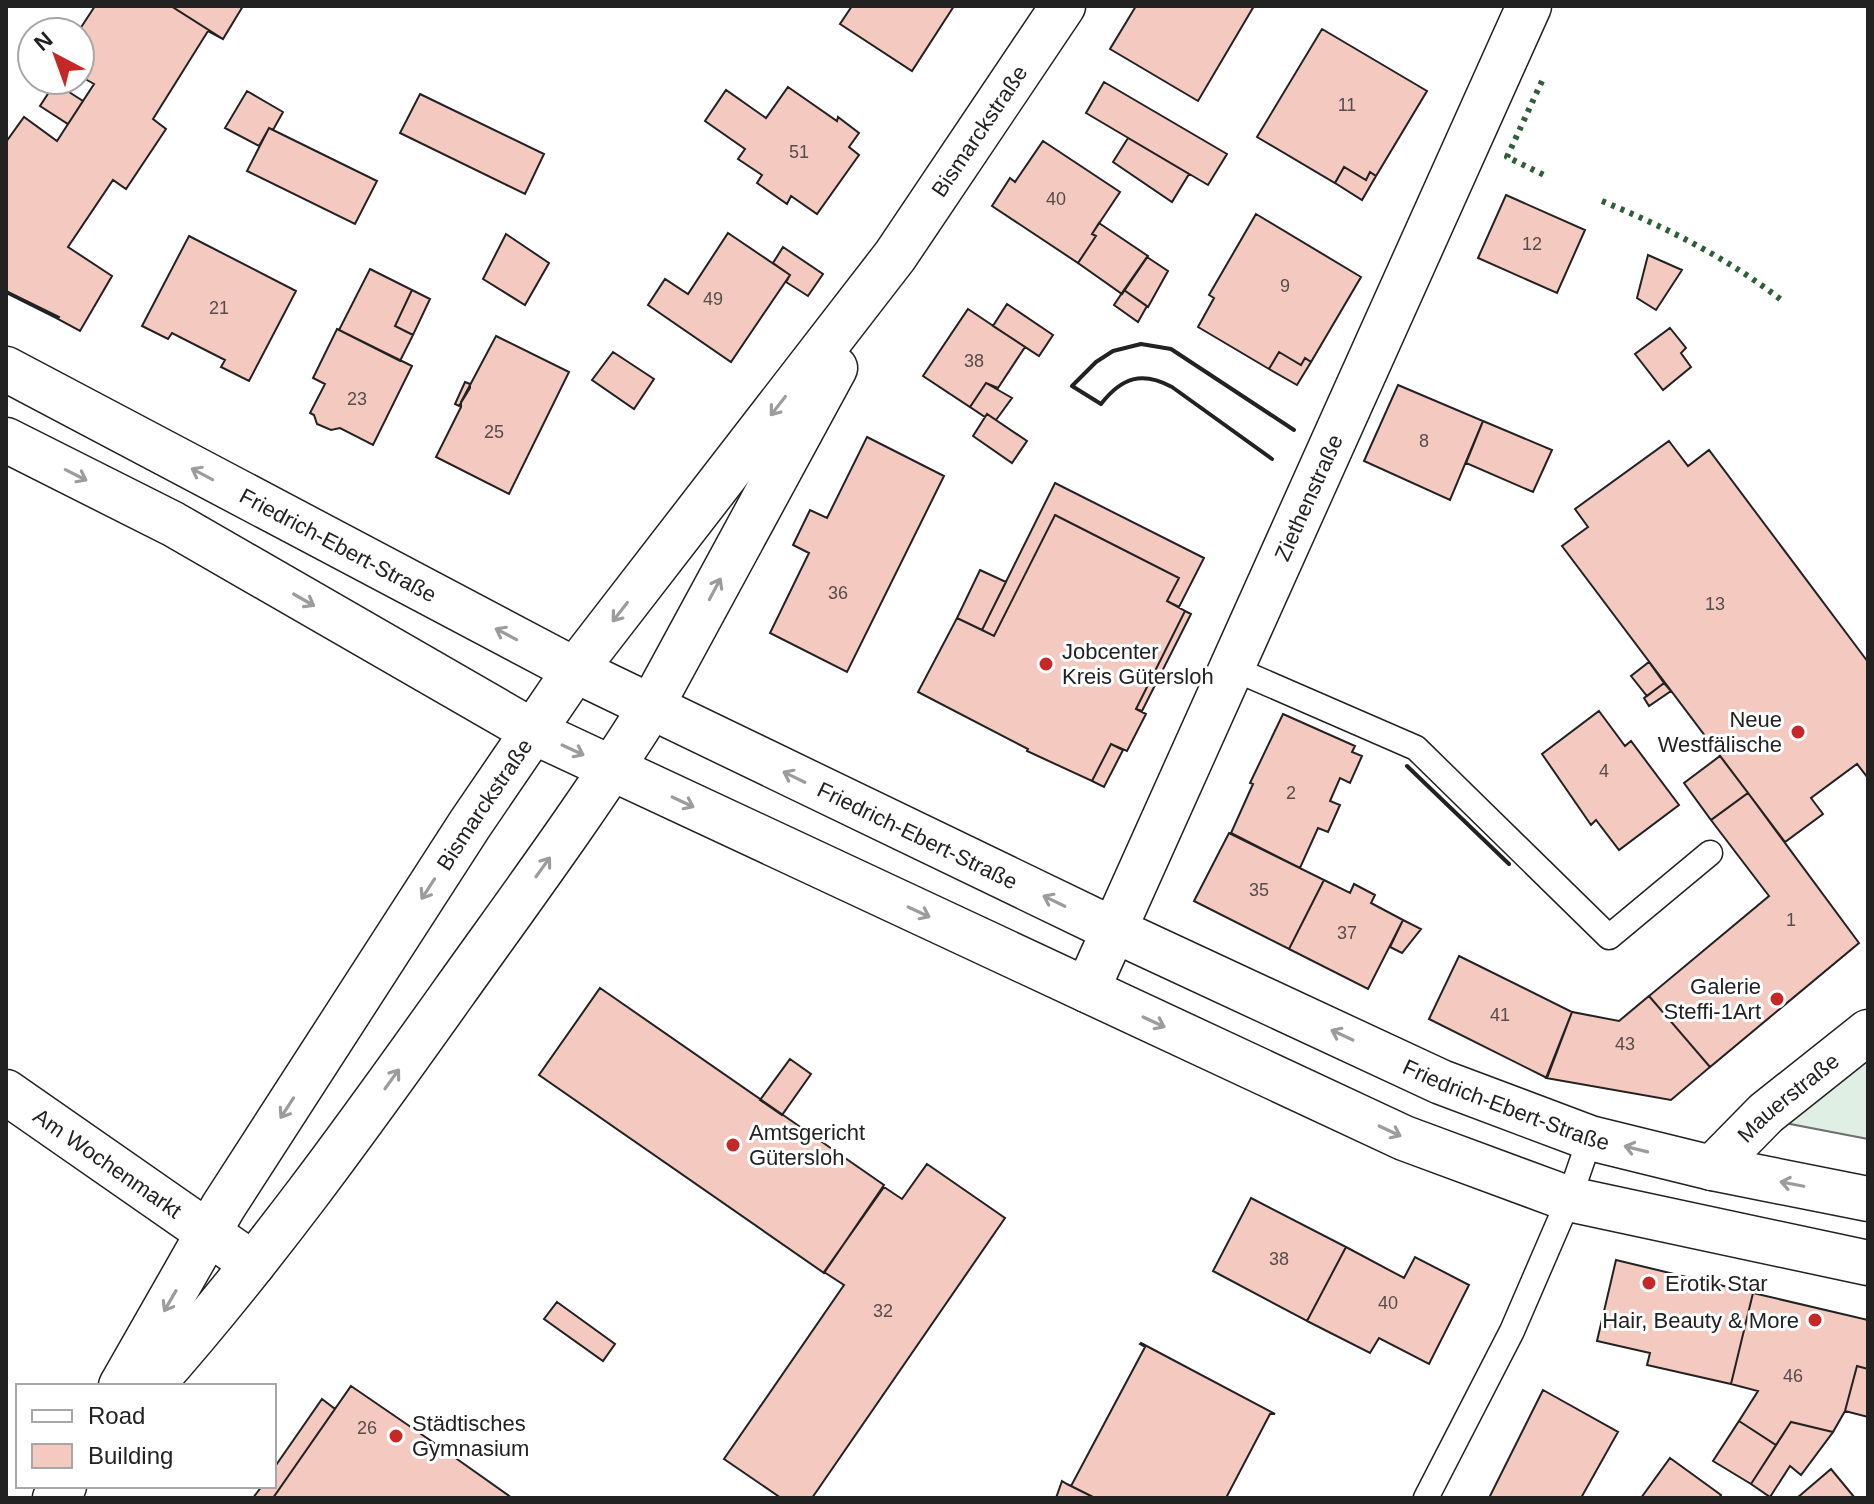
<svg xmlns="http://www.w3.org/2000/svg" width="1874" height="1504" viewBox="0 0 1874 1504" font-family="Helvetica,sans-serif">
	<style>
		.green { fill: #e0efe3; stroke: #6f6f6f; stroke-width: 2 }
		.building { fill: #f3c9c0; stroke: #222; stroke-width: 2 }
		.lines { fill: none; stroke-linecap: round; stroke-linejoin: round }
		.service-casing { stroke: #222; stroke-width: 27 }
		.minor-casing { stroke: #222; stroke-width: 47 }
		.tertiary-casing { stroke: #222; stroke-width: 47 }
		.secondary-casing { stroke: #222; stroke-width: 47 }
		.service { stroke: #fff; stroke-width: 24 }
		.minor { stroke: #fff; stroke-width: 44 }
		.tertiary { stroke: #fff; stroke-width: 44 }
		.secondary { stroke: #fff; stroke-width: 44 }
		.hedge { stroke: #2f5e38; stroke-width: 6; stroke-dasharray: 4 6; stroke-linecap: butt }
		.wall { stroke: #222; stroke-width: 4 }
		.oneway { stroke: #9c9c9c }
		.poi-dot { fill: #c62828; stroke: #fff; stroke-width: 3 }
		.labels { text-anchor: middle; stroke-width: 6; stroke-linejoin: round; paint-order: stroke }
		.number-label { font-size: 18px; fill: #564c4a }
		.street-label { font-size: 22px; fill: #222; stroke: #fff }
		.poi-label { font-size: 22px; fill: #222; stroke: #fff; text-anchor: start }
	</style>
	<rect width="100%" height="100%" fill="#fff"/>
	<path class="green" d="M1868,1050V1139L1780,1122Z"/>
	<path class="building" d="M95,6H171L223,39L208,31L153,119L166,129L126,189L113,180L68,247L112,276L80,331L6,291V142L24,117L57,141L68,124L94,84L80,76V32H78Z
		M171,6H243L223,39Z
		M852,6H954L912,71L840,24Z
		M1136,6H1254L1198,101L1110,49Z
		M1322,29L1427,91L1376,176L1370,172L1366,180L1344,167L1335,183L1257,137Z
		M1104,82L1227,154L1208,185L1086,113Z
		M55,83L83,101L68,124L40,106Z
		M788,87L837,121L838,117L859,133L849,147L859,155L817,214L791,196L787,204L757,183L762,175L738,159L745,149L705,121L726,90L766,118Z
		M247,91L283,112L273,130L269,128L259,146L225,128Z
		M420,94L544,154L525,194L400,133Z
		M269,128L377,181L355,224L247,171Z
		M1128,138L1189,174L1172,202L1113,162Z
		M1043,141L1120,192L1092,234L1096,236L1078,263L992,206L1010,178L1015,182Z
		M1344,167L1366,180L1370,172L1376,176L1362,200L1335,183Z
		M1506,195L1585,230L1557,293L1478,258Z
		M1256,214L1361,277L1311,362L1305,358L1301,365L1279,352L1269,369L1198,327L1214,298L1209,295Z
		M1099,223L1148,256L1122,294L1078,263L1096,236L1092,234Z
		M728,233L790,275L731,362L648,305L665,279L688,294Z
		M506,234L549,263L525,305L483,279Z
		M189,236L296,291L249,381L221,367L225,360L172,333L168,339L142,326Z
		M783,247L823,274L808,296L786,282L790,275L773,263Z
		M1648,255L1682,270L1656,310L1637,298Z
		M1147,257L1168,271L1148,307L1124,290Z
		M370,269L412,290L395,326L413,335L400,361L339,330Z
		M412,290L430,299L413,335L395,326Z
		M1124,290L1147,306L1138,322L1114,305Z
		M6,291L59,317L58,319L6,293Z
		M1007,304L1053,335L1039,356L993,326Z
		M968,309L1025,347L998,388L986,383L970,407L923,376Z
		M1670,328L1686,348L1681,353L1691,367L1663,390L1635,354Z
		M337,329L412,366L373,445L340,428L331,430L317,424L314,415L310,413L325,384L313,378Z
		M496,336L569,372L509,494L436,457L461,407V402Z
		M613,352L654,379L634,409L592,380Z
		M1279,352L1301,365L1305,358L1311,362L1297,385L1269,369Z
		M465,382L470,384V388L459,406L455,404Z
		M986,383L1012,398L996,420L987,414L985,417L970,407Z
		M1398,385L1483,421L1450,500L1364,461Z
		M987,414L1027,441L1012,463L973,436Z
		M1483,421L1552,450L1533,492L1466,463Z
		M867,437L944,476L847,672L770,633L809,553L793,545L810,510L827,518Z
		M1669,441L1688,466L1709,450L1868,662V778L1857,764L1811,798L1823,814L1785,842L1562,546L1588,527L1575,509Z
		M1055,483L1204,558L1179,607L1167,601L1179,578L1055,515L994,636L982,630Z
		M1055,515L1179,578L1167,601L1185,611L1136,709L1146,714L1127,751L1111,744L1092,781L1027,751L1028,749L918,692L957,618L994,636Z
		M980,570L1006,582L982,630L957,618Z
		M1185,611L1191,614L1142,711L1136,709Z
		M1649,662L1664,683L1647,696L1631,676Z
		M1664,683L1671,691L1649,706L1644,698Z
		M1599,711L1625,746L1631,741L1679,805L1619,850L1596,820L1591,825L1542,754Z
		M1283,714L1355,746L1352,752L1362,756L1350,783L1340,778L1330,801L1340,805L1328,832L1318,828L1300,868L1231,833L1253,784L1250,783Z
		M1111,744L1123,750L1104,787L1092,781Z
		M1720,756L1748,793L1711,820L1684,783Z
		M1748,793L1859,943L1710,1067L1649,996L1769,896L1711,820Z
		M1229,833L1324,880L1289,949L1194,901Z
		M1324,880L1350,893L1354,884L1375,895L1371,903L1403,920L1368,989L1289,949Z
		M1403,920L1421,929L1402,953L1390,947Z
		M1459,956L1572,1012L1547,1078L1429,1019Z
		M600,988L884,1185L824,1273L539,1075Z
		M1649,996L1710,1067L1671,1100L1546,1078L1572,1012L1619,1021Z
		M790,1059L811,1074L782,1115L760,1100Z
		M927,1164L1005,1218L812,1498H781L724,1459L844,1285L824,1272L884,1187L902,1199Z
		M1251,1198L1346,1247L1307,1321L1213,1271Z
		M1346,1247L1404,1278L1415,1257L1469,1285L1429,1364L1379,1338L1370,1353L1307,1321Z
		M1616,1260L1753,1293L1731,1384L1647,1365L1650,1353L1597,1341Z
		M1753,1293L1868,1320V1369L1857,1366L1845,1411L1833,1432L1791,1422L1776,1445L1739,1421L1758,1391L1731,1384Z
		M557,1302L615,1344L603,1361L544,1319Z
		M1141,1343L1275,1414H1270L1226,1498H1095L1071,1486L1145,1347L1140,1344Z
		M1857,1366L1868,1369V1417L1845,1411Z
		M351,1386L440,1447L512,1498H273Z
		M1543,1390L1618,1432L1581,1498H1489Z
		M322,1399L335,1409L273,1498H253L262,1486H274V1468Z
		M1739,1421L1776,1445L1751,1484L1713,1461Z
		M1791,1422L1833,1432L1801,1475L1790,1466L1770,1497L1751,1484Z
		M1670,1458L1721,1495L1719,1498H1641Z
		M1831,1469L1855,1498H1797Z
		M1062,1481L1067,1484L1095,1498H1056Z"/>
	<g class="lines">
		<g class="service-casing">
			<path id="service" d="M1232,668L1416,748L1609,937L1710,853
				M1426,1498L1512,1331L1569,1199L1590,1138"/>
		</g>
		<g class="minor-casing">
			<g id="minor">
				<path id="s1" d="M575,670L895,256L1063,6"/>
				<path d="M651,707L835,368"/>
				<path id="s2" d="M1087,990L1529,6"/>
				<path id="s3" d="M6,1092L253,1264"/>
				<path id="s4" d="M1712,1168L1766,1113L1868,1032"/>
			</g>
		</g>
		<g class="tertiary-casing">
			<g id="tertiary">
				<path id="s5" d="M121,1386L223,1207L470,824L575,670"/>
				<path d="M151,1386C261,1262 358,1127 454,992C521,898 590,805 651,707"/>
				<path d="M55,1498L64,1486"/>
			</g>
		</g>
		<g class="secondary-casing">
			<g id="secondary">
				<path id="s6" d="M6,369L575,670L1114,930L1441,1082L1590,1138L1712,1168L1868,1199"/>
				<path d="M6,440L173,524L534,732L1404,1138L1569,1199L1868,1263"/>
			</g>
		</g>
		<use href="#service" class="service"/>
		<use href="#minor" class="minor"/>
		<use href="#tertiary" class="tertiary"/>
		<use href="#secondary" class="secondary"/>
		<path class="hedge" d="M1542,81L1507,157L1544,175
			M1602,201C1667,228 1728,258 1784,302"/>
		<path class="wall" d="M1272,459L1172,387C1142,371 1122,377 1101,404L1072,386L1096,362L1113,351L1141,344L1171,349L1294,430
			M1407,766L1509,864"/>
	</g>
	<defs><path id="oneway-shaft" d="M-6 0H5M1.5-3L5.5 0L1.5 3" fill="none" stroke-width="1.6" stroke-linecap="round" stroke-linejoin="round" transform="scale(2)"/></defs>
	<g class="oneway">
		<use href="#oneway-shaft" transform="translate(778 406) rotate(128)"/>
		<use href="#oneway-shaft" transform="translate(202 474) rotate(-152)"/>
		<use href="#oneway-shaft" transform="translate(76 475) rotate(27)"/>
		<use href="#oneway-shaft" transform="translate(715 589) rotate(-62)"/>
		<use href="#oneway-shaft" transform="translate(304 600) rotate(30)"/>
		<use href="#oneway-shaft" transform="translate(620 612) rotate(128)"/>
		<use href="#oneway-shaft" transform="translate(506 634) rotate(-152)"/>
		<use href="#oneway-shaft" transform="translate(573 750) rotate(25)"/>
		<use href="#oneway-shaft" transform="translate(794 777) rotate(-154)"/>
		<use href="#oneway-shaft" transform="translate(683 802) rotate(25)"/>
		<use href="#oneway-shaft" transform="translate(543 867) rotate(-54)"/>
		<use href="#oneway-shaft" transform="translate(428 889) rotate(123)"/>
		<use href="#oneway-shaft" transform="translate(1054 901) rotate(-154)"/>
		<use href="#oneway-shaft" transform="translate(919 912) rotate(25)"/>
		<use href="#oneway-shaft" transform="translate(1154 1022) rotate(25)"/>
		<use href="#oneway-shaft" transform="translate(1342 1035) rotate(-155)"/>
		<use href="#oneway-shaft" transform="translate(392 1079) rotate(-54)"/>
		<use href="#oneway-shaft" transform="translate(287 1108) rotate(123)"/>
		<use href="#oneway-shaft" transform="translate(1390 1131) rotate(25)"/>
		<use href="#oneway-shaft" transform="translate(1636 1149) rotate(-166)"/>
		<use href="#oneway-shaft" transform="translate(1792 1184) rotate(-169)"/>
		<use href="#oneway-shaft" transform="translate(170 1301) rotate(120)"/>
	</g>
	<g class="poi-dot">
		<circle cx="1046" cy="664" r="8"/>
		<circle cx="1798" cy="732" r="8"/>
		<circle cx="1777" cy="999" r="8"/>
		<circle cx="733" cy="1145" r="8"/>
		<circle cx="1649" cy="1283" r="8"/>
		<circle cx="1815" cy="1320" r="8"/>
		<circle cx="396" cy="1436" r="8"/>
	</g>
	<g class="labels">
		<g class="number-label">
			<text x="1347" y="111">11</text>
			<text x="799" y="158">51</text>
			<text x="1056" y="205">40</text>
			<text x="1532" y="250">12</text>
			<text x="1285" y="292">9</text>
			<text x="713" y="305">49</text>
			<text x="219" y="314">21</text>
			<text x="974" y="367">38</text>
			<text x="357" y="405">23</text>
			<text x="494" y="438">25</text>
			<text x="1424" y="447">8</text>
			<text x="838" y="599">36</text>
			<text x="1715" y="610">13</text>
			<text x="1604" y="777">4</text>
			<text x="1291" y="799">2</text>
			<text x="1259" y="896">35</text>
			<text x="1791" y="926">1</text>
			<text x="1347" y="939">37</text>
			<text x="1500" y="1021">41</text>
			<text x="1625" y="1050">43</text>
			<text x="1279" y="1265">38</text>
			<text x="1388" y="1309">40</text>
			<text x="883" y="1317">32</text>
			<text x="1793" y="1382">46</text>
			<text x="367" y="1434">26</text>
		</g>
		<g class="street-label">
			<text dy="8" stroke="none"><textPath href="#s1" startOffset="674">Bismarckstraße</textPath></text>
			<text dy="8" stroke="none"><textPath href="#s2" startOffset="540">Ziethenstraße</textPath></text>
			<text dy="8" stroke="none"><textPath href="#s6" startOffset="376">Friedrich-Ebert-Straße</textPath></text>
			<text dy="8" stroke="none"><textPath href="#s5" startOffset="686">Bismarckstraße</textPath></text>
			<text dy="8" stroke="none"><textPath href="#s6" startOffset="1024">Friedrich-Ebert-Straße</textPath></text>
			<text dy="8" stroke="none"><textPath href="#s4" startOffset="104">Mauerstraße</textPath></text>
			<text dy="8" stroke="none"><textPath href="#s6" startOffset="1672">Friedrich-Ebert-Straße</textPath></text>
			<text dy="8" stroke="none"><textPath href="#s3" startOffset="124">Am Wochenmarkt</textPath></text>
		</g>
		<g class="poi-label">
			<text x="1062" y="659">Jobcenter<tspan x="1062" dy="25">Kreis Gütersloh</tspan></text>
			<text x="1782" y="727" text-anchor="end">Neue<tspan x="1782" dy="25">Westfälische</tspan></text>
			<text x="1761" y="994" text-anchor="end">Galerie<tspan x="1761" dy="25">Steffi-1Art</tspan></text>
			<text x="749" y="1140">Amtsgericht<tspan x="749" dy="25">Gütersloh</tspan></text>
			<text x="1665" y="1291">Erotik Star</text>
			<text x="1799" y="1328" text-anchor="end">Hair, Beauty &amp; More</text>
			<text x="412" y="1431">Städtisches<tspan x="412" dy="25">Gymnasium</tspan></text>
		</g>
	</g>
	<rect width="1874" height="1504" fill="none" stroke="#222222" stroke-width="16"/>
	<rect x="16" y="1384" width="260" height="104" fill="#ffffff" stroke="#a7a7a7" stroke-width="2"/>
	<rect x="32" y="1410" width="40" height="12" fill="#ffffff" stroke="#a7a7a7" stroke-width="2"/>
	<text x="88" y="1424" font-size="24" fill="#222222">Road</text>
	<rect x="32" y="1444" width="40" height="24" fill="#f3c9c0" stroke="#a7a7a7" stroke-width="2"/>
	<text x="88" y="1464" font-size="24" fill="#222222">Building</text>
	<g transform="translate(56 56) rotate(319)"><circle r="38" fill="#ffffff" stroke="#a7a7a7" stroke-width="2"/>
	<path d="M0-6L14 30L0 20L-14 30Z" fill="#c62828"/>
	<text y="-12" font-size="22" font-weight="bold" text-anchor="middle" fill="#222222">N</text>
	</g>
</svg>
